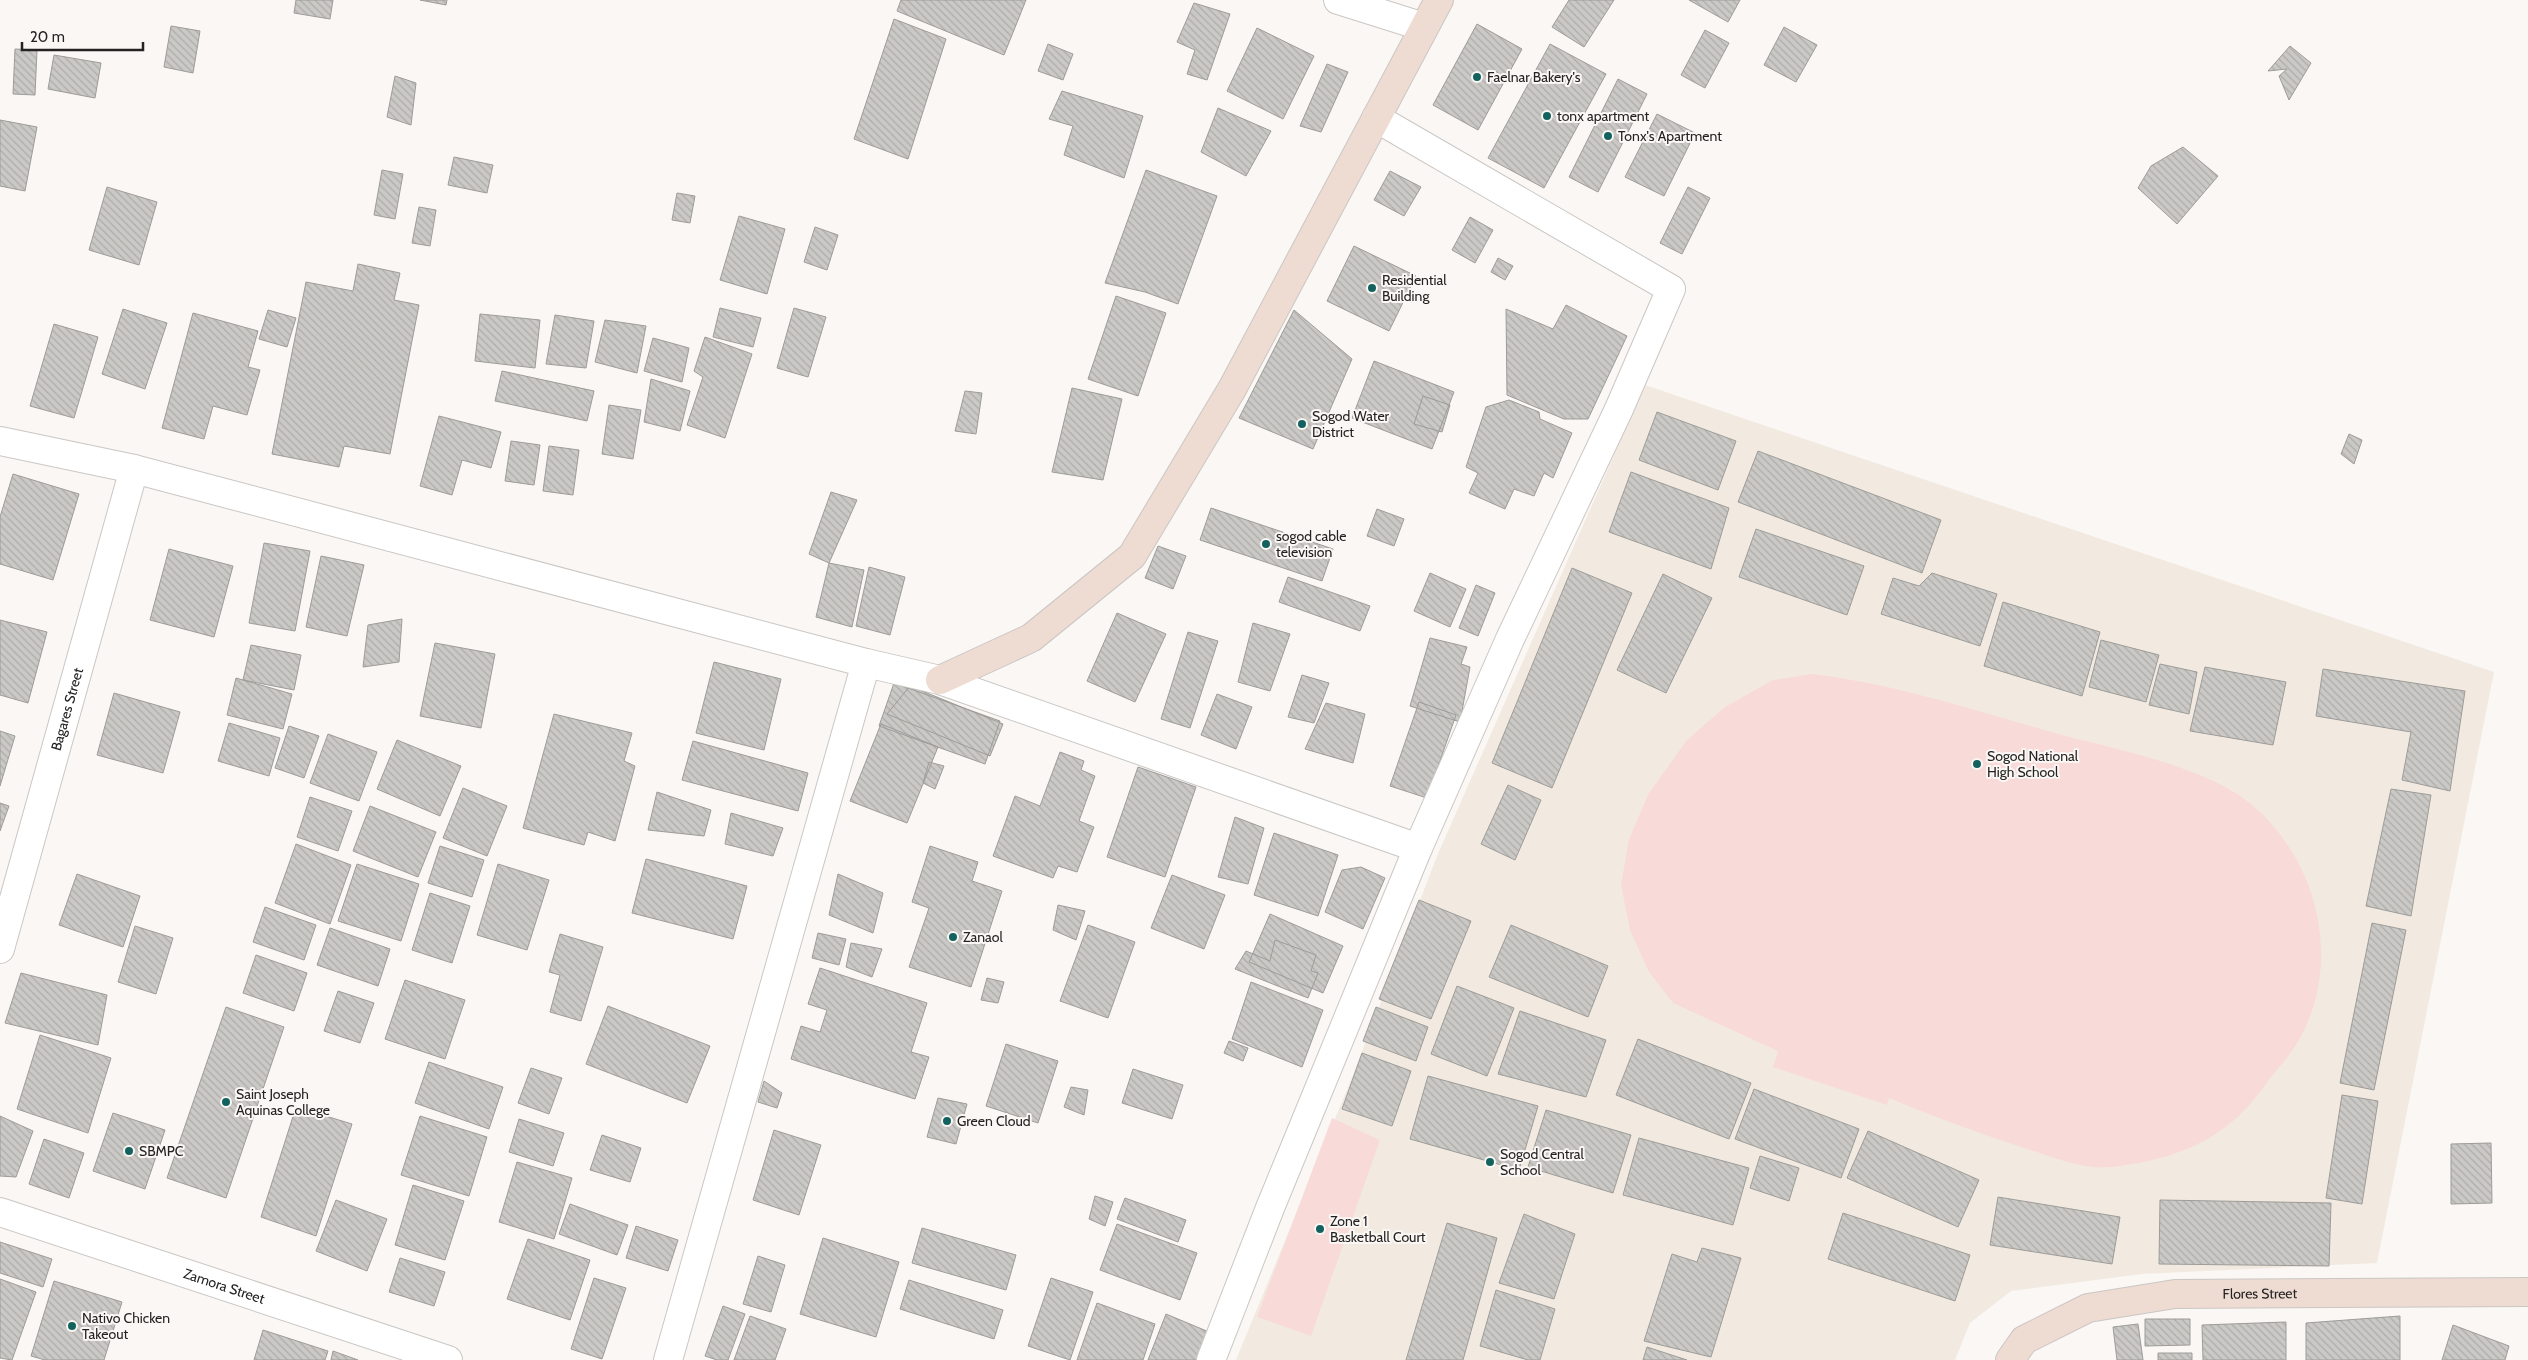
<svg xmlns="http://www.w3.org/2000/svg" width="2528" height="1360" viewBox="0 0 2528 1360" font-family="Cabin,sans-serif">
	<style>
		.built { fill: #f2eae1 }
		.park { fill: #f8dad9 }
		.building { fill: url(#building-back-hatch); stroke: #9d9c98 }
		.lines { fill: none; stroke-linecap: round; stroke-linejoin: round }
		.street-casing { stroke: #cac7c4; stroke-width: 30 }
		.secondary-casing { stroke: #cac7c4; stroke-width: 30 }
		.street { stroke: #fff; stroke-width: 28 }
		.secondary { stroke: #eedbd2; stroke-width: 28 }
		.poi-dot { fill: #13625f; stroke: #faf7f4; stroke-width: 2 }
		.labels { text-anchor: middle; stroke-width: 4; stroke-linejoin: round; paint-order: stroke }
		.poi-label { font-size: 14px; fill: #242322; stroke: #faf7f4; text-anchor: start }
		.street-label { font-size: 14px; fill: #242322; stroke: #faf7f4 }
	</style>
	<defs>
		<pattern id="building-back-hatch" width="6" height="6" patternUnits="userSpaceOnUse" patternTransform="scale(1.25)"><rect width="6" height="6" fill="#cac9c6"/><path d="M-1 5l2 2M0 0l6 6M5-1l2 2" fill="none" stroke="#adacaa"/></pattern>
	</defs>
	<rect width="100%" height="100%" fill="#faf7f4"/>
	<path class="built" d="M1645,385L2494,672L2377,1263L2142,1274L2011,1291L1970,1323L1955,1360H1236L1353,1075L1437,856Z"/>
	<path class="park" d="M1812,674C1897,684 1979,712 2062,735C2116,749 2204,767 2247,801C2318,856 2345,964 2297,1043C2290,1055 2280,1066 2272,1076C2259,1094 2245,1112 2228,1125C2196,1151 2151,1163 2111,1167C2083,1170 2056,1158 2030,1150C1982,1134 1936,1118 1889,1098L1887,1105L1773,1067L1778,1051L1673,1003L1649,972L1630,930L1621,885L1629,839L1649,793L1687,740L1725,707L1773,680Z
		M1332,1118L1380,1140L1311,1336L1257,1317Z"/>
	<path class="building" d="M296,0H333L330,19L294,13Z
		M420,0H447L446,5Z
		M901,0H1026L1004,55L897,11Z
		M1569,0H1614L1584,47L1552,27Z
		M1689,0H1740L1728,22Z
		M1194,3L1230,14L1207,80L1187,74L1195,50L1177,42Z
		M894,19L946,39L908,159L854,139Z
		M1477,24L1522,49L1478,130L1433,105Z
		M171,26L200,31L193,73L164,67Z
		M1784,27L1817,45L1796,82L1764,65Z
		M1257,28L1314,56L1283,119L1227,91Z
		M1705,30L1729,43L1705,88L1681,75Z
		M1048,44L1073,54L1063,80L1038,71Z
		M1550,44L1606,74L1544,188L1488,158Z
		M2290,46L2311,63L2289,100L2279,76L2287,69L2268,71Z
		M15,49L37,50L35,95L13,94Z
		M54,55L101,63L95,98L48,89Z
		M1327,64L1348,72L1321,132L1300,126Z
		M395,76L416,83L411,125L387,117Z
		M1618,79L1647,94L1598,192L1569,177Z
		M1062,91L1143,116L1124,178L1064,155L1073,126L1049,119Z
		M1218,108L1271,131L1246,176L1201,152Z
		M1657,114L1695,133L1664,196L1625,177Z
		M0,120L37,127L25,191L0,186Z
		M2183,147L2218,176L2177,224L2138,188L2151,166Z
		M454,157L493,165L487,193L448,185Z
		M382,170L403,174L395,219L374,215Z
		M1146,170L1217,196L1178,304L1145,292L1105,283Z
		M1390,171L1421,187L1404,216L1374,200Z
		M107,187L157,202L139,265L89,250Z
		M1688,187L1710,198L1682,254L1660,243Z
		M677,193L695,196L690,223L672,220Z
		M419,207L436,210L430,246L412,243Z
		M739,216L785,229L767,294L720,280Z
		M1470,217L1493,230L1475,263L1452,250Z
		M815,227L838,235L827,270L804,262Z
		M1354,246L1416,276L1389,331L1327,301Z
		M1498,258L1513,266L1505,280L1491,272Z
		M358,264L400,273L394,300L419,305L390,454L344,446L339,467L272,454L306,282L353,291Z
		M1116,296L1166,313L1138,396L1088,379Z
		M1566,305L1627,336L1588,419H1564L1507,395L1506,309L1553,329Z
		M720,308L761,318L753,347L713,337Z
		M794,308L826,317L808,377L777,368Z
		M123,309L167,323L145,389L102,374Z
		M268,310L296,318L287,347L259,339Z
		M1294,310L1352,359L1313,449L1239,418Z
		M193,313L258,331L248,367L260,370L247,415L213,406L204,439L162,428Z
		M480,314L540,320L535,368L475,361Z
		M555,315L594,321L586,368L546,364Z
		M605,320L646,326L637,373L595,362Z
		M54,324L98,337L74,418L30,406Z
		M705,337L752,354L725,438L687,425L703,377L694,371Z
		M653,338L689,348L682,382L644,371Z
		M1374,361L1454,392L1432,449L1352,418Z
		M502,371L594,391L587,421L495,401Z
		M651,379L690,391L680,431L644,422Z
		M1072,388L1122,399L1103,480L1052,472Z
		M965,391L982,393L976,434L955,431Z
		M1423,396L1450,405L1442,432L1414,424Z
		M1509,400L1539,412L1540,419L1572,433L1553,478L1544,473L1534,496L1514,489L1505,509L1469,493L1478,473L1466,467L1486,407Z
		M609,405L641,410L633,459L602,454Z
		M1657,412L1736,441L1718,490L1639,460Z
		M439,416L501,432L491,468L462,460L452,495L420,486Z
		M2349,434L2362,440L2354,464L2341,454Z
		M511,441L540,445L534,485L505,481Z
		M549,446L579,450L573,495L543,491Z
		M1758,451L1941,520L1922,573L1738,502Z
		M1631,472L1729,508L1711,569L1609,532Z
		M13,474L79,494L53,580L0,564V517Z
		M831,492L857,500L829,563L809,554Z
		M1211,508L1333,549L1322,581L1200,540Z
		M1377,509L1404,519L1394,546L1367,536Z
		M1756,529L1864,566L1847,615L1739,577Z
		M264,543L310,551L295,631L249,623Z
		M1158,546L1186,556L1173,589L1145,578Z
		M169,549L233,566L214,637L150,620Z
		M321,556L364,565L347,636L306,627Z
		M829,563L864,570L852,627L816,617Z
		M869,567L905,577L890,635L856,626Z
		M1572,568L1632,593L1552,788L1492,763Z
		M1430,573L1466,589L1450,627L1414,611Z
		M1932,573L1997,594L1980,646L1881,614L1893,578L1919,586Z
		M1663,574L1712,598L1666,693L1617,670Z
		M1288,577L1370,606L1360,631L1279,602Z
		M1476,585L1495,593L1478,636L1459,628Z
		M2003,602L2100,632L2082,696L1984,666Z
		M1117,613L1166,634L1135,702L1087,681Z
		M402,619L399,662L363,667L368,625Z
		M0,620L47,632L28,703L0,695Z
		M1253,623L1290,634L1270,691L1238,682Z
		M1188,632L1218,641L1190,728L1161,719Z
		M1430,638L1467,647L1461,664L1470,667L1460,722L1410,706Z
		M2101,640L2159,655L2146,702L2089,687Z
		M435,643L495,654L481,728L420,716Z
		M251,645L301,655L294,690L243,680Z
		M714,662L781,679L764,750L696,733Z
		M2160,664L2197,672L2189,714L2149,705Z
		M2205,667L2286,682L2273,745L2190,731Z
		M2323,669L2465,691L2450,791L2402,780L2411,732L2316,716Z
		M1302,675L1329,683L1314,723L1288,717Z
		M236,678L292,694L283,729L227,715Z
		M894,683L1000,721L985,764L879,726Z
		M910,686L1003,724L990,756L887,714Z
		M114,693L180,712L163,773L97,755Z
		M1217,694L1252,707L1236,749L1201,735Z
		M1419,702L1456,715L1427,798L1390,786Z
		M1326,703L1365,714L1353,763L1305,749Z
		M554,714L632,733L624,761L635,766L615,841L588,832L584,845L523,828Z
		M229,723L280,738L269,776L218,761Z
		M881,724L938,747L907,823L850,801Z
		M289,726L319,736L304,778L275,768Z
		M0,731L15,736L0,786Z
		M328,734L377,752L359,801L310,783Z
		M397,740L461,766L440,816L377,789Z
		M693,741L808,773L798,811L682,780Z
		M1060,752L1084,761L1081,770L1095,776L1079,821L1094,827L1077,872L1058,866L1053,878L993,856L1015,796L1040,806Z
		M929,762L944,766L935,789L923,783Z
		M1138,767L1196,787L1165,877L1107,857Z
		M1508,785L1541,800L1515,860L1481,844Z
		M463,788L507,806L487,856L443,838Z
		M2391,789L2431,795L2411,916L2366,906Z
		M657,792L711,810L704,836L648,830Z
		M310,797L352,811L338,851L297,837Z
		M0,803L9,806L0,831Z
		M370,806L436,832L418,877L353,851Z
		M731,813L783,828L773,856L725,844Z
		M1235,817L1264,828L1248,884L1218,877Z
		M1274,833L1338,855L1318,916L1254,895Z
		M296,844L351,865L330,924L275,903Z
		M440,846L484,860L472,897L428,883Z
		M930,846L978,862L972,881L1002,891L971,987L909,967L929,908L912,902Z
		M646,859L747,886L733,939L632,913Z
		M357,864L419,884L401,941L338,921Z
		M498,864L549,880L527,950L477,935Z
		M1361,867L1385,878L1363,929L1325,912L1342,870Z
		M77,874L140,896L123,947L59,925Z
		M838,874L883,893L873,933L829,915Z
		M1172,875L1225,895L1204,949L1151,928Z
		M430,893L470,906L452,963L412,950Z
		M1419,900L1471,921L1431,1019L1379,999Z
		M1058,905L1085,911L1076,940L1053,930Z
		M265,907L316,925L304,960L253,942Z
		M1270,914L1343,946L1323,993L1249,962Z
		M2372,923L2406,930L2374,1090L2340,1083Z
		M1088,925L1135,942L1108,1018L1060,1001Z
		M1511,925L1608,966L1588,1017L1489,977Z
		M135,926L173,938L156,994L118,982Z
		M330,928L390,949L378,986L317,965Z
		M818,933L846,939L839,965L812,958Z
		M560,934L603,947L581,1021L550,1012L560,975L549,972Z
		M1275,940L1316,955L1311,971L1318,973L1308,998L1235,969L1246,951L1270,961Z
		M851,943L882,949L872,977L846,967Z
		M256,955L307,973L294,1011L243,993Z
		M820,968L927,1003L911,1052L929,1057L915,1099L791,1059L801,1026L820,1032L827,1010L808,1004Z
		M21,973L107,995L98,1045L5,1023Z
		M987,978L1004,982L998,1003L981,1000Z
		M405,980L465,1000L445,1059L385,1039Z
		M1251,982L1323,1010L1302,1067L1232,1039Z
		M1457,986L1514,1008L1487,1076L1431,1054Z
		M338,991L374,1003L360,1043L324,1031Z
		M608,1006L710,1046L687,1103L586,1064Z
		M226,1007L284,1027L226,1198L167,1178Z
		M1376,1007L1428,1027L1416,1061L1363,1041Z
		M1520,1011L1606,1040L1586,1097L1498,1074Z
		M40,1035L111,1058L88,1133L17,1109Z
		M1638,1039L1751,1083L1729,1139L1616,1095Z
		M1229,1041L1248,1048L1243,1061L1224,1053Z
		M1006,1044L1058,1061L1038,1123L986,1106Z
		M1362,1053L1411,1071L1392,1126L1342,1109Z
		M429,1062L503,1087L489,1129L415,1103Z
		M531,1068L562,1078L549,1114L518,1103Z
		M1133,1069L1183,1085L1172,1119L1122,1103Z
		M1428,1076L1538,1106L1519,1170L1410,1139Z
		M764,1081L782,1093L777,1108L758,1102Z
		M1071,1087L1088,1090L1084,1115L1064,1107Z
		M1754,1089L1859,1129L1841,1178L1735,1139Z
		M2342,1095L2378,1101L2362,1204L2326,1198Z
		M938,1098L967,1104L956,1144L927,1137Z
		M296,1107L352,1124L316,1236L261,1217Z
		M1546,1110L1631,1135L1613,1193L1528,1167Z
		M113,1113L165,1130L145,1189L93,1171Z
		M0,1116L33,1131L16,1177L0,1176Z
		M420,1116L487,1137L469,1196L401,1175Z
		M519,1119L564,1133L553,1166L509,1152Z
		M774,1130L821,1145L799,1215L753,1200Z
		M1868,1131L1979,1180L1958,1227L1847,1178Z
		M602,1135L641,1148L630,1182L590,1170Z
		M1639,1138L1749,1168L1733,1225L1623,1195Z
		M44,1139L84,1153L69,1198L29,1184Z
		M2491,1143L2492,1203L2451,1204V1144Z
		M1760,1156L1799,1168L1789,1201L1750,1188Z
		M517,1162L572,1178L554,1239L499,1222Z
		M413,1185L464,1201L445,1260L395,1245Z
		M1095,1196L1113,1202L1105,1226L1089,1219Z
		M1998,1197L2120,1217L2112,1264L1990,1245Z
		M1125,1198L1186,1220L1178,1242L1117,1219Z
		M336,1200L387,1219L367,1271L316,1251Z
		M2160,1200L2331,1203L2329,1266L2159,1264Z
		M570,1204L628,1225L617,1255L559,1234Z
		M1843,1213L1970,1255L1955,1301L1828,1259Z
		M1524,1214L1575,1234L1554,1299L1499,1283Z
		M1447,1223L1497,1238L1463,1360H1406Z
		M1117,1224L1197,1253L1180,1300L1100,1270Z
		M636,1226L678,1240L668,1271L626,1258Z
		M922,1228L1016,1255L1006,1290L912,1263Z
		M823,1238L899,1262L876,1337L800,1314Z
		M528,1239L590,1260L570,1320L507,1299Z
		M0,1242L52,1259L43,1287L0,1273Z
		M1702,1248L1741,1258L1711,1357L1644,1341L1672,1254L1697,1262Z
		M758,1256L785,1265L771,1312L743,1304Z
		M400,1258L445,1272L434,1306L389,1292Z
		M594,1278L626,1288L602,1359L571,1349Z
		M1051,1278L1093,1292L1070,1360L1028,1346Z
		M0,1279L36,1292L12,1360L0,1358Z
		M909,1280L1003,1310L994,1339L900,1309Z
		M54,1281L122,1302L104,1360H45L31,1356Z
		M1496,1290L1555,1309L1540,1360H1528L1480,1346Z
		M1097,1303L1155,1324L1143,1360H1077Z
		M723,1306L745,1314L728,1360H717L705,1356Z
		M1166,1314L1209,1332L1198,1360H1148Z
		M750,1316L786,1329L775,1360H734Z
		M2400,1316V1360H2306V1323Z
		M2145,1319H2190V1345L2145,1346Z
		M2286,1322V1360H2203L2202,1325Z
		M2138,1324L2143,1360H2117L2113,1327Z
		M2453,1325L2509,1346L2505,1360H2442Z
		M263,1330L328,1351L325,1360H254Z
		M1647,1347L1687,1360H1643Z
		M333,1351L358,1360H331Z
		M2158,1353H2192V1360H2158Z"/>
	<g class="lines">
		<g class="street-casing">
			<g id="street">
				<path d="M1338,0L1424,27"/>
				<path d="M0,441L134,469L866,663L940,680L1418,848"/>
				<path id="s1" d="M0,949L134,469"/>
				<path id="s2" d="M0,1212L448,1360"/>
				<path d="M668,1360L866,663"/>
				<path d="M1211,1360L1270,1208L1418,848L1510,639L1619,409L1671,289L1376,118"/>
			</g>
		</g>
		<g class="secondary-casing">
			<g id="secondary">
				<path d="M940,680L1031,638L1132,556L1232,389L1439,0"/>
				<path id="s3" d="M2010,1360L2024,1340L2088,1308L2175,1294L2528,1292"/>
			</g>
		</g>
		<use href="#street" class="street"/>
		<use href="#secondary" class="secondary"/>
	</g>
	<g class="poi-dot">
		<circle cx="1477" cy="77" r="5"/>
		<circle cx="1547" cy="116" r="5"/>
		<circle cx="1608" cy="136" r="5"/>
		<circle cx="1372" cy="288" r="5"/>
		<circle cx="1302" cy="424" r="5"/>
		<circle cx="1266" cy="544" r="5"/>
		<circle cx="1977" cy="764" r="5"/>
		<circle cx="953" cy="937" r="5"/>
		<circle cx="226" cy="1102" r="5"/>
		<circle cx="947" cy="1121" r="5"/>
		<circle cx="129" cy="1151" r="5"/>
		<circle cx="1490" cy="1162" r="5"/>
		<circle cx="1320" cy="1229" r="5"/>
		<circle cx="72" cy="1326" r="5"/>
	</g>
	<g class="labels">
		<g class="poi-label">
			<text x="1487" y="82">Faelnar Bakery's</text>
			<text x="1557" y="121">tonx apartment</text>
			<text x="1618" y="141">Tonx's Apartment</text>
			<text x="1382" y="285">Residential<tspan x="1382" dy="16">Building</tspan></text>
			<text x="1312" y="421">Sogod Water<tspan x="1312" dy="16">District</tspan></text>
			<text x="1276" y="541">sogod cable<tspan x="1276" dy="16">television</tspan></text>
			<text x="1987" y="761">Sogod National<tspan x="1987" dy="16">High School</tspan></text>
			<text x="963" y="942">Zanaol</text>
			<text x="236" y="1099">Saint Joseph<tspan x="236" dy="16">Aquinas College</tspan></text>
			<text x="957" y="1126">Green Cloud</text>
			<text x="139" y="1156">SBMPC</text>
			<text x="1500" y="1159">Sogod Central<tspan x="1500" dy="16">School</tspan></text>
			<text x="1330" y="1226">Zone 1<tspan x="1330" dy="16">Basketball Court</tspan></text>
			<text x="82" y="1323">Nativo Chicken<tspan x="82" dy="16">Takeout</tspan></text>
		</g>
		<g class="street-label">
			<text dy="5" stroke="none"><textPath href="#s1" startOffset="249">Bagares Street</textPath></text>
			<text dy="5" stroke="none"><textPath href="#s2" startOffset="236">Zamora Street</textPath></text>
			<text dy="5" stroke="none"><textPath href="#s3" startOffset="269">Flores Street</textPath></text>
		</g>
	</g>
	<path d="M22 42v8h121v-8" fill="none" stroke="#242322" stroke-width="2.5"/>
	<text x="30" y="42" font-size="15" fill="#242322" stroke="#faf7f4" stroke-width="4" paint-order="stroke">20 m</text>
</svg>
